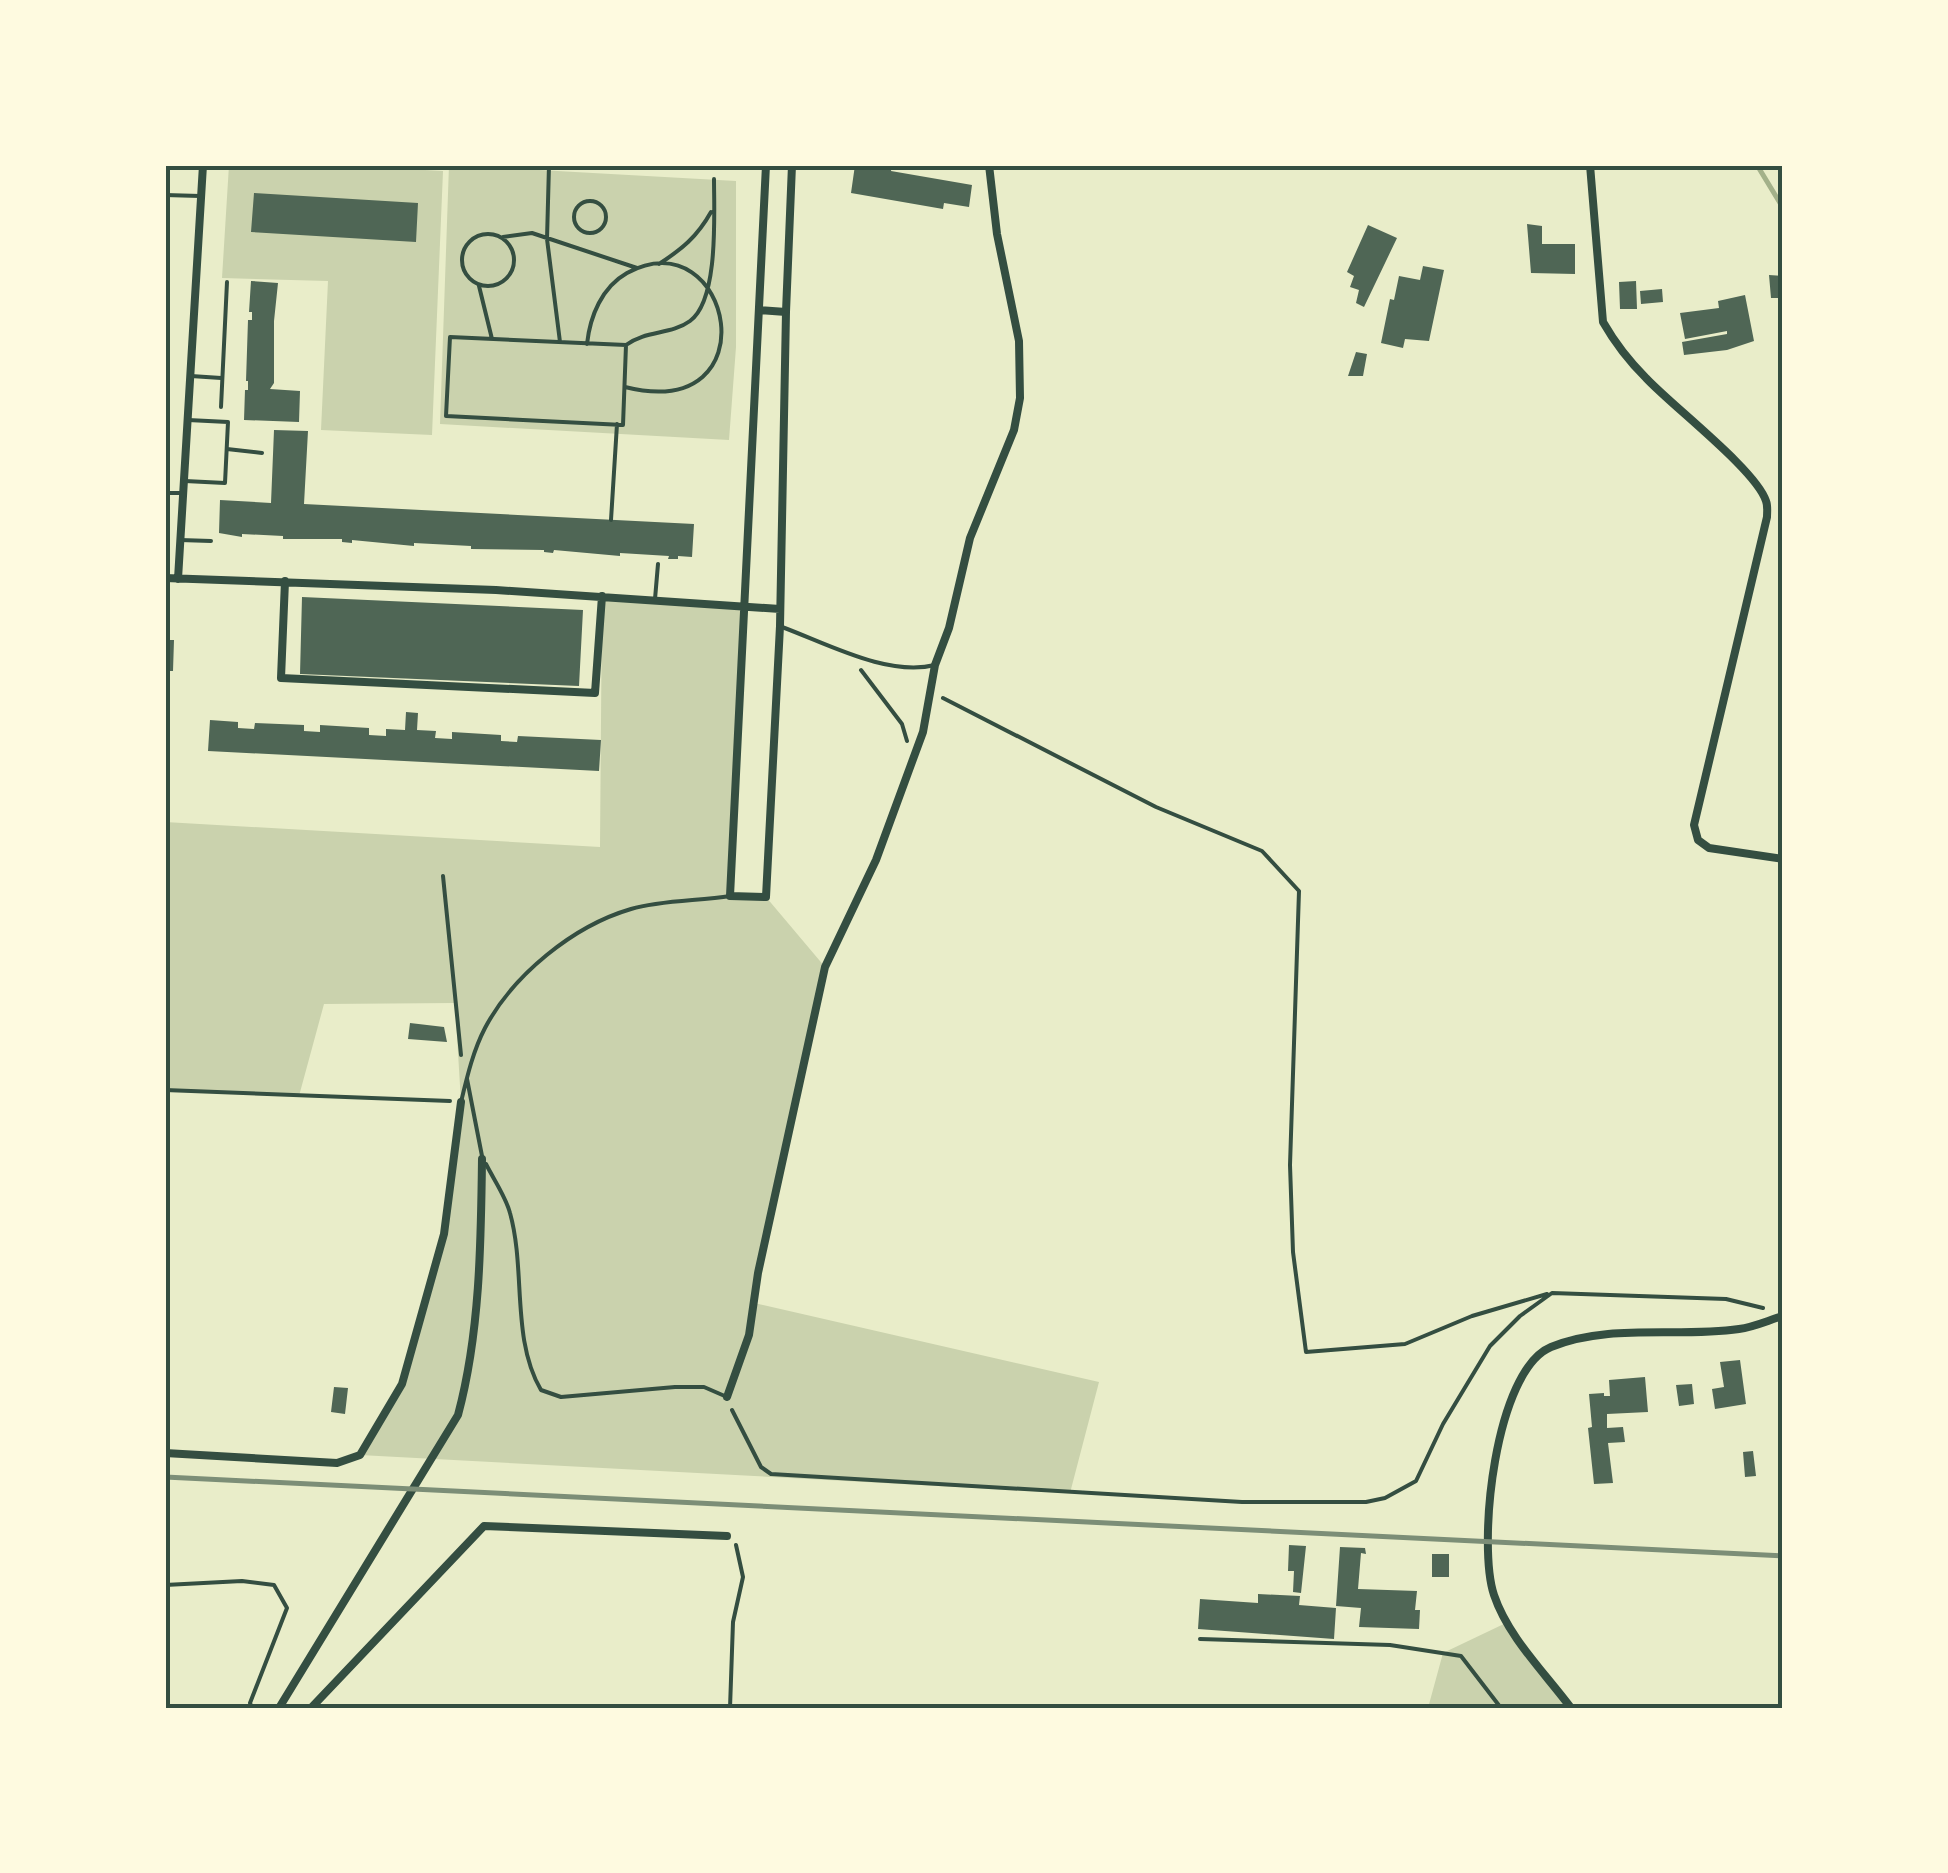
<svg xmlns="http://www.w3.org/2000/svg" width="1948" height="1873" viewBox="0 0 1948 1873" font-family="'Nunito Sans',sans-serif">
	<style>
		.green { fill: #cad2ad }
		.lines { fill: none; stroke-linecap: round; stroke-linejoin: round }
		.stream { stroke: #a3b18a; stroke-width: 5 }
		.building { fill: #4f6655 }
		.path { stroke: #344e41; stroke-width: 4 }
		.service { stroke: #344e41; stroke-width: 4 }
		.minor { stroke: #344e41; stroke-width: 8 }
		.rail { stroke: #7c8e77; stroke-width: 5 }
		.neatline { fill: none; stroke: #344e41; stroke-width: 4 }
	</style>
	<rect width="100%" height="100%" fill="#e9edc9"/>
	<path class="green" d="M229,165H336L443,171L432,435L321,430L328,281L222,278Z
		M449,165L736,181V347L729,440L440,424Z
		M602,596L747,607L731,896L766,897L825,967L754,1303L1099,1382L1070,1493L360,1455L402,1384L444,1235L461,1102L455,1003L324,1004L299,1096L165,1090V822L600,847Z
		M1508,1622L1567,1708H1428L1443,1653Z"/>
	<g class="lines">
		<path class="stream" d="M1757,165L1783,208"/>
	</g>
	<path class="building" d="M855,165H892L891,171L972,185L969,207L944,203L943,209L851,193Z
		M254,193L418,203L416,242L251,232Z
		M1527,224L1542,226V244H1575V274L1531,273Z
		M1368,225L1397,238L1364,307L1356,303L1359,290L1350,287L1354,276L1347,272Z
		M1423,266L1444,270L1429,341L1405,339L1403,348L1381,343L1390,299L1394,300L1399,276L1420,280Z
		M1769,275L1783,276V298H1771Z
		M251,281L278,283L274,321V383L270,389L300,391L299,422L244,420L245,390H248V381H246L248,320H252V312H249Z
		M1636,281L1637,309H1620L1619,282Z
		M1662,289L1663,302L1641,304L1640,291Z
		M1745,295L1754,341L1727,350L1684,355L1682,342L1727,334V331L1685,339L1680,313L1719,308L1718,301Z
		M1356,352L1367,354L1363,376H1348Z
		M274,430L308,431L304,504L694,524L692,557L678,556V559H668L669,556L620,553V556L554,550L553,553L544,552V550L471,549V546L414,543V546L352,540V543L342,542V539H283V536L242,534V537L219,533L220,500L271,503Z
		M302,597L583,610L579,686L300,674Z
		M165,640H174L173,671H165Z
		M406,712L418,713L417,730L436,731L435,738L452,739V732L501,735V741L517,742L518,736L601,740L599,771L208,751L210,720L238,722V728L254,729L255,723L304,725V731L320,732V725L369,728V735L386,736V729L405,730Z
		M410,1023L444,1027L447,1042L408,1039Z
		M1740,1360L1746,1404L1715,1409L1712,1389L1724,1387L1720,1362Z
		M1645,1377L1648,1412L1607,1414V1428L1623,1427L1625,1442L1608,1443L1613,1483L1594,1484L1588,1428L1592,1427L1589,1394L1604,1393V1396H1610L1609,1380Z
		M1692,1384L1694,1404L1679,1406L1676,1385Z
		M334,1387L348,1388L345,1414L331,1412Z
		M1753,1451L1756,1476L1745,1477L1743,1452Z
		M1289,1545L1306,1546L1301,1593L1293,1592L1294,1571H1288Z
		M1340,1547L1365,1548L1366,1554L1361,1553L1358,1589L1417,1591L1415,1610H1420L1419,1629L1359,1627L1361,1608L1336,1606Z
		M1432,1554H1449V1577H1432Z
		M1258,1594L1300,1596L1299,1605L1336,1608L1334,1639L1198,1629L1200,1599L1258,1603Z"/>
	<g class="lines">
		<path class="path" d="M549,165L547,239L560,342
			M574 217a16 16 0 1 1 32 0a16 16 0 1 1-32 0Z
			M462 260a26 26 0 1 1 52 0a26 26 0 1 1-52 0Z
			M503,237L532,233L637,268
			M659,264C682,249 697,237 711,212
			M479,286L492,339
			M587,344C590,316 602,287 627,273C732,217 773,424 625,387
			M626,345L623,425L446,416L450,337L626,345C646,330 671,335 690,321C719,300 714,213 714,179
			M611,520L617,424
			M861,670L902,724L907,741
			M943,698L1156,807L1262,851L1299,891L1290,1165L1293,1252L1306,1352L1405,1344L1472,1316L1547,1294
			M443,876L461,1055
			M165,1090L450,1101
			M732,1410L761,1467L771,1474L1242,1502H1366L1385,1498L1416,1481L1443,1424L1490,1346L1520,1316L1552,1293L1726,1299L1763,1308
			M165,1585L242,1581L274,1585L287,1608L250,1703L252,1708
			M1200,1639L1390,1645L1461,1656L1501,1708
			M730,1708L733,1622L743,1577L736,1545"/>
		<path class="service" d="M165,195L200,196
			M191,376L221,378
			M221,407L227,282
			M227,449L262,453
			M185,481L225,483L228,422L188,420
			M165,493H183
			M180,540L211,541
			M655,599L658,564
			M782,627C828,644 888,677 935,665
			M467,1079L482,1156
			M461,1102C467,1077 473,1051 485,1028C513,975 573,926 631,909C661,900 699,901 730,896
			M486,1164C494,1180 506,1197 510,1213C526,1270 511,1339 541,1390L561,1397L675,1387H704L727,1397"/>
		<path class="minor" d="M766,165L730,896L766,897L780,626L786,312L792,165
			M1590,165L1603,322C1615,343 1629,361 1646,378C1672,406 1756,470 1766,501C1768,506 1767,512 1767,517L1694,825L1698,840L1709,848L1783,859
			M759,310L786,312
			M165,578L496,590L780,609
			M178,579L203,165
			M285,581L281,678L595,693L602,596
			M727,1397L749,1335L758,1273L825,967L876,860L923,732L935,665L949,628L970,538L1014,430L1020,398L1019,341L997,234L989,165
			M165,1453L337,1463L360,1455L402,1384L444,1234L461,1102
			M279,1708L458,1415C480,1333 481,1243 482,1159
			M311,1708L484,1526L727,1536
			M1571,1708C1545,1673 1508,1637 1494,1595C1477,1544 1495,1370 1551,1347C1611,1323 1677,1338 1739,1329C1754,1327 1769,1320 1783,1316"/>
		<path class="rail" d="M165,1477L1783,1556"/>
	</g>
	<rect width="1948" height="1873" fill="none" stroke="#fefae0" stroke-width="335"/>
	<rect x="168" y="168" width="1612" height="1538" class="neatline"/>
</svg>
